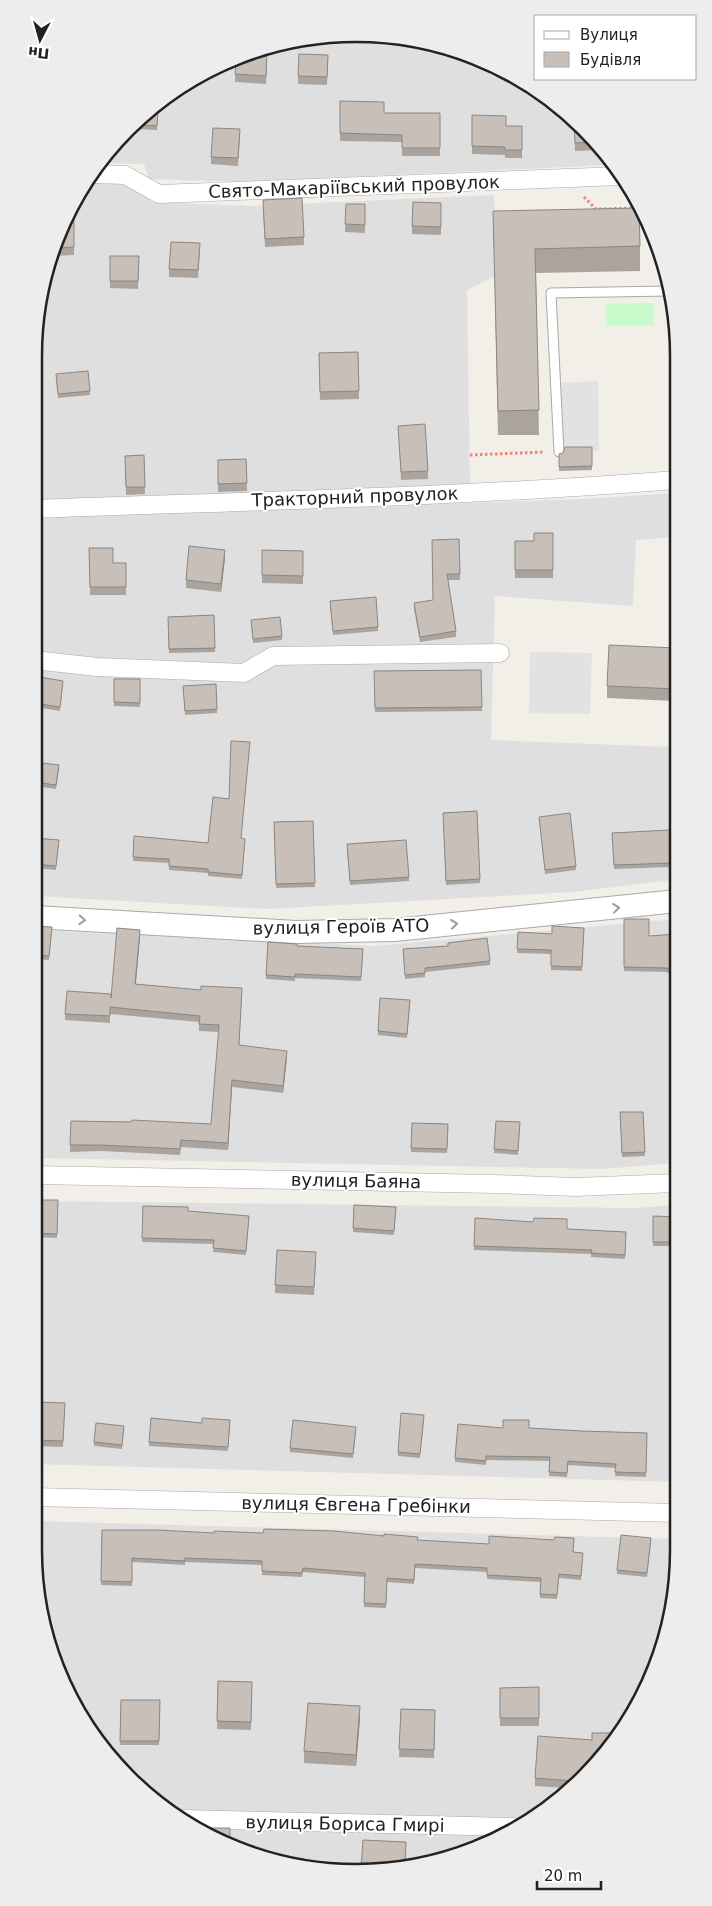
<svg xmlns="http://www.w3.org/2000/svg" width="712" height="1906" viewBox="0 0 712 1906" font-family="'DejaVu Sans',sans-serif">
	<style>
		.residential { fill: #e0dfdf }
		.park { fill: #c8facc }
		.parking { fill: #e2e2e2 }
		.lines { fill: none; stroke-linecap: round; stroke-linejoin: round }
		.service-casing { stroke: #a9a9a9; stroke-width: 11 }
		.minor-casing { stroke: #a9a9a9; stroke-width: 19 }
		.tertiary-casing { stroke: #a9a9a9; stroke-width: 24 }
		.path { stroke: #fa8072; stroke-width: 3; stroke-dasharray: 2.5 2.5; stroke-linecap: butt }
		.service { stroke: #fff; stroke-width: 9 }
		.minor { stroke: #fff; stroke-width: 18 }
		.tertiary { stroke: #fff; stroke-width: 22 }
		.wall { fill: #aba49e }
		.shaded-wall { fill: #8b8681 }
		.building { fill: #c7bfb8; stroke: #8b8681 }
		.oneway { stroke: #9c9c9c }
		.labels { text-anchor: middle; stroke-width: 4; stroke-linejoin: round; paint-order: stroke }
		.street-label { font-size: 18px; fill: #222; stroke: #fff }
		.rim { fill: none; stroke: #222; stroke-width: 2.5 }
	</style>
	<rect width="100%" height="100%" fill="#f2efe9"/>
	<path class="residential" d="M314,36L440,45L535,88L598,143L607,157L608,165L241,182L149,179L144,164L99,163L195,77Z
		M89,183H123L147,193L151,202L251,206L494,195L497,275L467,290L470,486L34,502V356L45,272Z
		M676,493V537L636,540L633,606L495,596L491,740L671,747L672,880L573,892L267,909L34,896V517L584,499Z
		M677,919V1163L602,1169L34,1158V930L374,946Z
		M34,1201L634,1208L677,1205L678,1482L34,1464Z
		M34,1521L678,1539V1550L667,1634L612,1746L535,1818L419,1866L314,1869L195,1829L114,1762L51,1654L34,1550Z"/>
	<path class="park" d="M653,303L654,325L606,326V304Z"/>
	<path class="parking" d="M598,381L599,451L559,452L556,383Z
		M530,652L592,653L590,714L529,713Z"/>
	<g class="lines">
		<g class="service-casing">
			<path id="service" d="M559,452L551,293L669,291"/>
		</g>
		<g class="minor-casing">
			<path id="minor" d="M93,174L125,175L159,194L620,176
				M34,509C248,501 462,497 676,480
				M34,660L97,667L244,673L273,656L500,653
				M34,1175L494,1184L575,1187L677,1183
				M34,1497L678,1513
				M183,1819L513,1827"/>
		</g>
		<g class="tertiary-casing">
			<path id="tertiary" d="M34,917L296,932L395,930L677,901"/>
		</g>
		<path class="path" d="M584,197L596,209L641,208
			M470,455L545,452"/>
		<use href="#service" class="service"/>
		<use href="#minor" class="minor"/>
		<use href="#tertiary" class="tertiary"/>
	</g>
	<path class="wall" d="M267,58L266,84L235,82V74Z
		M328,62L327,85L298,84V76Z
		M340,101L384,113H440V156H402V142L340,141Z
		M158,110L157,130L137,129V128Z
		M472,115L506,126H522V158H505V155L472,154Z
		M574,122L598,143V150L575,151Z
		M240,137L238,166L211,164V157Z
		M346,204H365V233L345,232Z
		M263,208L304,237V245L265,247Z
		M493,211L640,246V271L536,273L539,435H498Z
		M74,214V255L54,256V253Z
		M412,226L441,227V235L412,234Z
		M200,251L198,278L169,277V269Z
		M110,256H139L138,289L110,288Z
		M358,352L359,399L320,400L319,353Z
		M56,378L90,391V395L58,398Z
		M398,426L428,471V479L401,480Z
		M592,447V470L559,471V454Z
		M144,455L145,494L126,495L125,456Z
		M246,459L247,491L218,492V460Z
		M553,533V578H515V541H534Z
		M459,539L460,580H448L456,631V637L420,642L414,609V603L433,600Z
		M89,548L113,563H126V595H90Z
		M262,550L303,551V584L262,583Z
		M225,558L221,592L186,588V580Z
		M330,605L378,627V631L333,635Z
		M214,615L215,652L169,653L168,617Z
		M251,620L282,636V640L253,643Z
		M676,648V701L607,698V686Z
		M481,670L482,711L375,712L374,671Z
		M34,676L63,685L60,711L34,707Z
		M114,679H140V707L114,706Z
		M216,684L217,713L185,715L183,686Z
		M34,762L59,769L56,789L34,786Z
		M477,811L480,883L446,885L443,813Z
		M539,817L576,866V870L545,874Z
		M313,821L315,887L276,888L274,822Z
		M670,830L672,867L614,869L612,833Z
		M134,836L208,843L241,838L245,839L242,879L208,876V873L169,870V863L133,861Z
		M34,838L59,840L56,870L34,868Z
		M347,848L409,877V881L350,885Z
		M624,919L649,936L677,934V973H667V972L624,971Z
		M34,926L52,931L49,960L34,959Z
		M584,928L582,971L551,970V954L517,953L518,932L552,934Z
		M140,936L136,984L242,995L239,1045L287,1057L283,1093L232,1087L228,1150L181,1147L180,1155L101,1151L70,1152L71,1121L211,1124L219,1032L199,1031V1022L110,1014V1023L65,1020V1014L111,994Z
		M268,942L297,946L363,949L361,981L295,978V981L266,979Z
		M403,949L490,961V965L425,972V977L405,979Z
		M410,1004L407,1038L378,1035V1031Z
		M620,1112H643L645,1156L622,1157Z
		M496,1121L520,1122L518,1155L494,1153Z
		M412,1123L448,1124L447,1153L411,1152Z
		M34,1200H58L57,1238L34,1237Z
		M354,1205L396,1207L394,1235L353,1232Z
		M143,1206L188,1211L249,1220L246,1255L213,1252L214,1244L142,1242Z
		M653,1216L678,1217V1246H653Z
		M475,1218L567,1229L626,1232L625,1259L591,1257V1254L474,1250Z
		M316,1260L314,1295L275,1293V1285Z
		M34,1402L65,1403L63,1447L34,1446Z
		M424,1419L420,1458L398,1456V1452Z
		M202,1423L230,1424L228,1451L149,1446V1442Z
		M503,1428H529L582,1431L647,1433L646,1477L615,1476L616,1468L568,1465L567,1477L549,1476L550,1461L486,1460V1465L455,1462V1458Z
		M124,1430L122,1449L94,1446V1442Z
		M356,1431L353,1458L290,1452V1448Z
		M102,1530L417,1540L583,1553L581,1580L559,1578L557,1599L540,1598V1582L487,1579V1572L415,1568L414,1584L387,1582L386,1608L364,1607L365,1577L303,1572L302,1577L262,1575V1565L185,1562V1565L132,1562V1586L101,1585Z
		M651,1542L647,1577L617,1574V1570Z
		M218,1681L252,1682L251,1730L217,1729Z
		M539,1687V1726H500V1688Z
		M121,1700H160L159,1745H120Z
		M401,1709L435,1710L434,1758L399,1757Z
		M360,1718L356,1766L304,1763V1751Z
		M612,1746L567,1788L535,1786V1778Z"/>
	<path class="shaded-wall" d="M225,550V558L221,592V584Z
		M140,930V936L135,990V984Z
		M287,1051V1057L283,1093V1086Z
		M232,1080V1087L228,1150V1143Z
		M360,1706V1718L356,1766V1755Z"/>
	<path class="building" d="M267,52L266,76L235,74L236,63Z
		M299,54L328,55L327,77L298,76Z
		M340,101L384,102V113H440V148H402V135L340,133Z
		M158,110L157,126L140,125Z
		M472,115L506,116V126H522V150H505V147L472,146Z
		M574,122L597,142L575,143Z
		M213,128L240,129L238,158L211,157Z
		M302,198L304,237L265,239L263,200Z
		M413,202L441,203V227L412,226Z
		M346,204H365V225L345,224Z
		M639,208L640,246L535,249L539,410L498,411L493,211Z
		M74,214V247L57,248Z
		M171,242L200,243L198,270L169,269Z
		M110,256H139L138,281H110Z
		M358,352L359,391L320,392L319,353Z
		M88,371L90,391L58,394L56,374Z
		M425,424L428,471L401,472L398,426Z
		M565,447H592V466L559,467V454L563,453Z
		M144,455L145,487H126L125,456Z
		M246,459L247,483L218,484V460Z
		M534,533H553V570H515V541H534Z
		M459,539L460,574H447L456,631L420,637L414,603L433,600L432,540Z
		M189,546L225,550L221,584L186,580Z
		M89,548H113V563H126V587H90Z
		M262,550L303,551V576L262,575Z
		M376,597L378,627L333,631L330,601Z
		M214,615L215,648L169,649L168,617Z
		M280,617L282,636L253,639L251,620Z
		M609,645L676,648V689L607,686Z
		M481,670L482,707L375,708L374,671Z
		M34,676L63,681L60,707L34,703Z
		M114,679H140V703L114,702Z
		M216,684L217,709L185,711L183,686Z
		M231,741L250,742L241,838L245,839L242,875L208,872V869L169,866V859L133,857L134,836L208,843L213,797L229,799Z
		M34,762L59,765L56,785L34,782Z
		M477,811L480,879L446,881L443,813Z
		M570,813L576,866L545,870L539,817Z
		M313,821L315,883L276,884L274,822Z
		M670,830L672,863L614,865L612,833Z
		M34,838L59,840L56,866L34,864Z
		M406,840L409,877L350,881L347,844Z
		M624,919H649V936L677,934V969H667V968L624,967Z
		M34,926L52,927L49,956L34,955Z
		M552,926L584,928L582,967L551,966V950L517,949L518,932L552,934Z
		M117,928L140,930L135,984L201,990V986L242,988L239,1045L287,1051L283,1086L232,1080L228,1143L181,1140L180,1149L101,1145H70L71,1121L131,1122L132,1120L211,1124L219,1025L199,1024L200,1016L110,1007V1016L65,1014L67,991L111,994V998Z
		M487,938L490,961L425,968V973L405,975L403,949L448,946V943Z
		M268,942L297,944V946L363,949L361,977L295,974V977L266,975Z
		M380,998L410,1000L407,1034L378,1031Z
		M620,1112H643L645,1152L622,1153Z
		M496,1121L520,1122L518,1151L494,1149Z
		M412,1123L448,1124L447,1149L411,1148Z
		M34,1200H58L57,1234L34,1233Z
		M354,1205L396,1207L394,1231L353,1228Z
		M143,1206L188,1207V1211L249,1216L246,1251L213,1248L214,1240L142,1238Z
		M653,1216L678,1217V1242H653Z
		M475,1218L533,1222L534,1218L567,1219V1229L626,1232L625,1255L591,1253L592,1250L474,1246Z
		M277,1250L316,1252L314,1287L275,1285Z
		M34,1402L65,1403L63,1441L34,1440Z
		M401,1413L424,1415L420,1454L398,1452Z
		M151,1418L202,1423V1418L230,1420L228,1447L149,1442Z
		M293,1420L356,1427L353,1454L290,1448Z
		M503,1420H529V1428L582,1431L647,1433L646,1473L615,1472L616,1464L568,1461L567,1473L549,1472L550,1457L486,1456V1461L455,1458L458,1424L503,1428Z
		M96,1423L124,1426L122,1445L94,1442Z
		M264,1529L334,1531L384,1536V1534L418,1537L417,1540L489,1544V1536L554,1540L555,1537L574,1538L573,1552L583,1553L581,1576L559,1574L557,1595L540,1594L541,1578L487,1575V1568L415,1564L414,1580L387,1578L386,1604L364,1603L365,1573L303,1568L302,1573L262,1571V1561L185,1558V1561L132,1558V1582L101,1581L102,1530H158L214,1533V1531L263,1533Z
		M34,1531H39L36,1564L34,1550Z
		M621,1535L651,1538L647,1573L617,1570Z
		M218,1681L252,1682L251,1722L217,1721Z
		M539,1687V1718H500V1688Z
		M121,1700H160L159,1741H120Z
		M308,1703L360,1706L356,1755L304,1751Z
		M401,1709L435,1710L434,1750L399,1749Z
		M592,1733H618L612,1746L574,1781L535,1778L538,1736L592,1740Z
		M194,1828H230V1841L195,1829Z
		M363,1840L406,1842L405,1866L361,1868Z
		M281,1858L304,1859V1866Z"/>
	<defs><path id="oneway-chevron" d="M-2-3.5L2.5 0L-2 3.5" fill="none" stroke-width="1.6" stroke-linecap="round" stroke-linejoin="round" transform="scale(1.25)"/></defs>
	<g class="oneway">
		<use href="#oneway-chevron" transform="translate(616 908) rotate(-6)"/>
		<use href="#oneway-chevron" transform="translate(82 920) rotate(3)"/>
		<use href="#oneway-chevron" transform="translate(454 924) rotate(-6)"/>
	</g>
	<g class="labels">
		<g class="street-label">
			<text transform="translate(354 187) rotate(-2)" y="6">Свято-Макаріївський провулок</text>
			<text transform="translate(355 497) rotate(-2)" y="6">Тракторний провулок</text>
			<text transform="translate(341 927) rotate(-1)" y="6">вулиця Героїв АТО</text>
			<text transform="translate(356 1181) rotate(1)" y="6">вулиця Баяна</text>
			<text transform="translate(356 1505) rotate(1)" y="6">вулиця Євгена Гребінки</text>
			<text transform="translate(345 1824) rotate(1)" y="6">вулиця Бориса Гмирі</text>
		</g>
	</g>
	<path d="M0 0H712V1906H0ZM356 42H356A314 314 0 0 1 670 356V1550A314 314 0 0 1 356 1864H356A314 314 0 0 1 42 1550V356A314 314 0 0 1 356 42Z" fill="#ededed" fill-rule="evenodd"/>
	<path class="rim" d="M356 42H356A314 314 0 0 1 670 356V1550A314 314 0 0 1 356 1864H356A314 314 0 0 1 42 1550V356A314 314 0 0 1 356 42Z"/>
	<rect x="534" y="15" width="162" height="65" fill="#ffffff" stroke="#a7a7a7"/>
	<rect x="544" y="31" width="25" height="8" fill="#ffffff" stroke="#a7a7a7"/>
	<text x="580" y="40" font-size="15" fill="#222222">Вулиця</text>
	<rect x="544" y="52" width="25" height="15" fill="#c7bfb8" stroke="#a7a7a7"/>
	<text x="580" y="65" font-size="15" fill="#222222">Будівля</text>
	<g transform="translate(40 40) rotate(186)" stroke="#ffffff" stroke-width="4" paint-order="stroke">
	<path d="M0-4L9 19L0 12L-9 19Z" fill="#222222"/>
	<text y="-8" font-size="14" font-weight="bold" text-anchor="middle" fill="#222222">Пн</text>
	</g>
	<path d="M537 1881v8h64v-8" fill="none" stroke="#222222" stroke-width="2.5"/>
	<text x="544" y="1881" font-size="15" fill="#222222" stroke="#ffffff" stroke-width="4" paint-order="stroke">20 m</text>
</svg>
